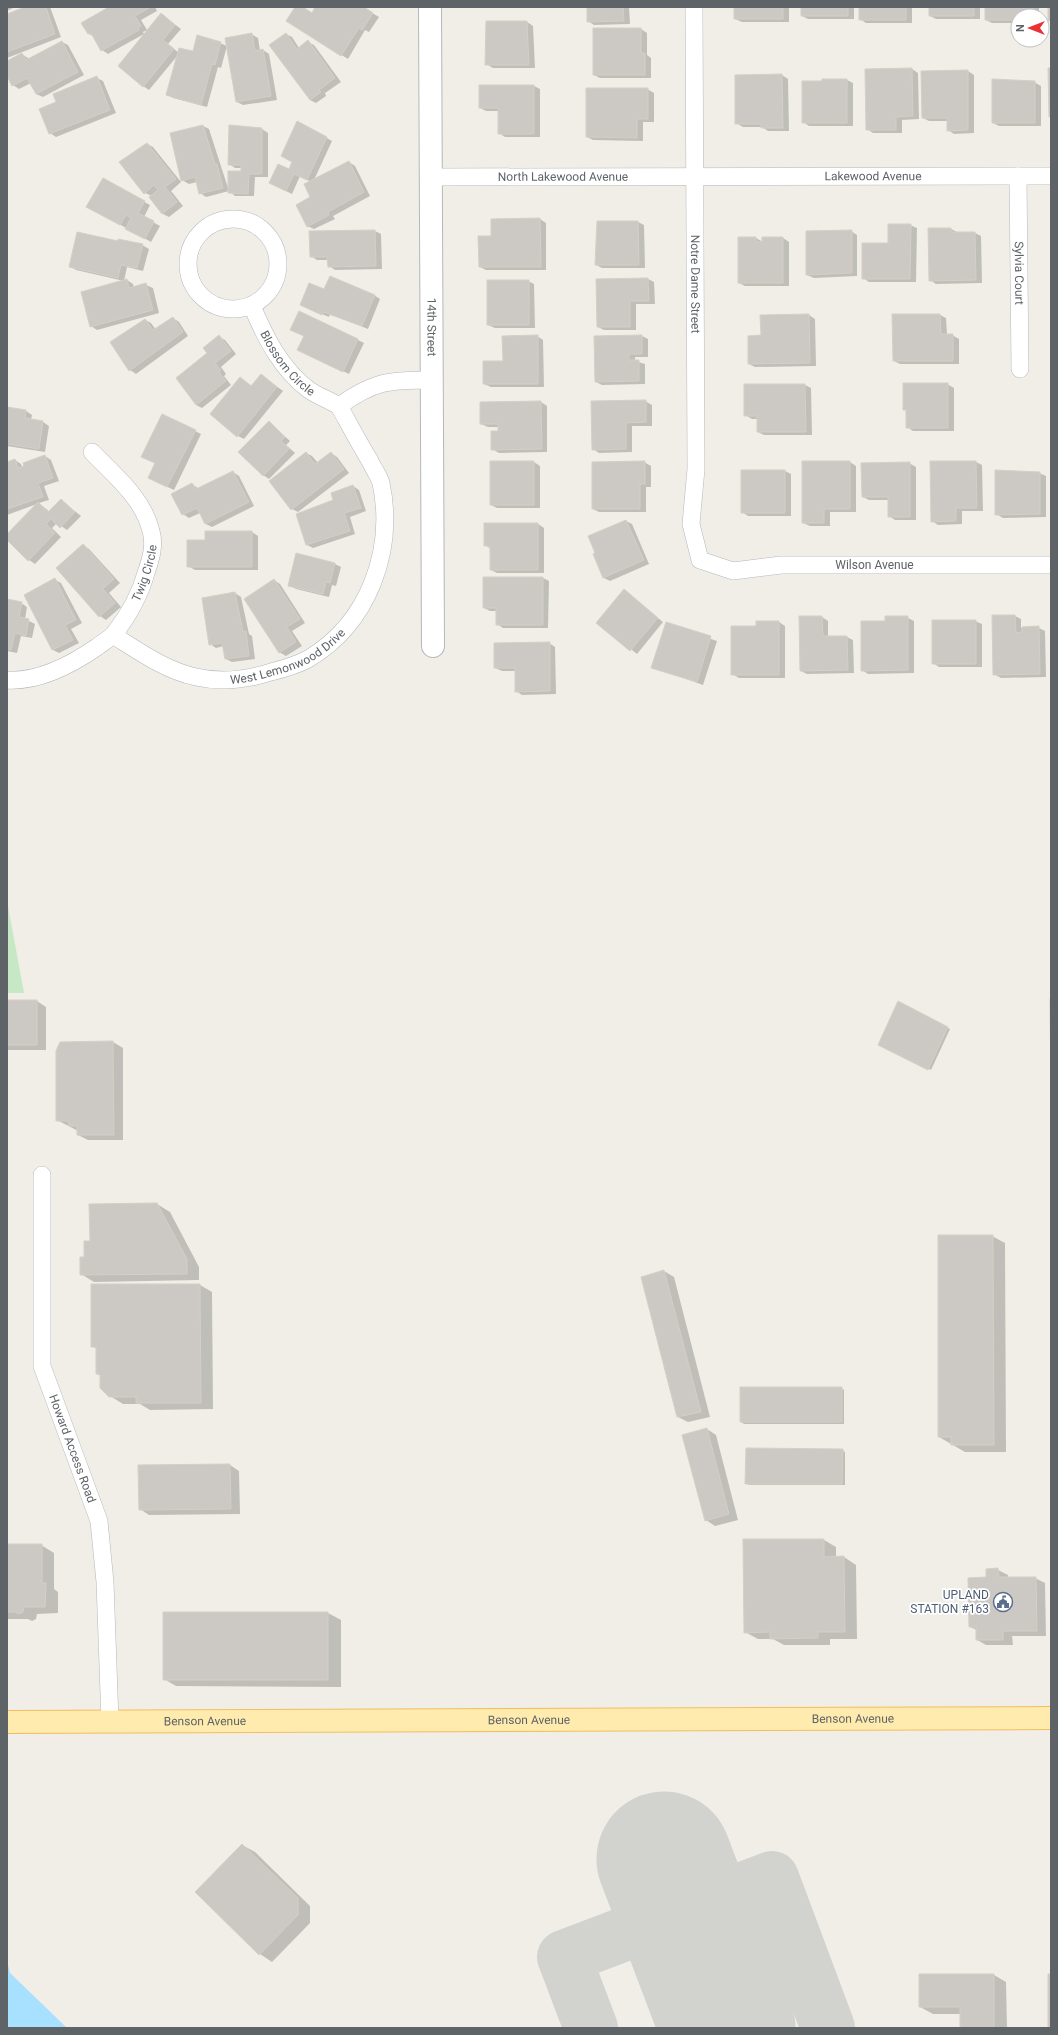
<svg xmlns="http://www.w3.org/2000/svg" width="1058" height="2035" viewBox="0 0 1058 2035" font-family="Roboto,sans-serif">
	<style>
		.green { fill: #c6e8c4 }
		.water { fill: #a8e0ff }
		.shadow { fill: #0003 }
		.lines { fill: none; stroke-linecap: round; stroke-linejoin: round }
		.taxiway { stroke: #d2d2cf; stroke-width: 54 }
		.runway { stroke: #d2d2cf; stroke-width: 135 }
		.building { fill: #ccc9c4; stroke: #d5cfc5 }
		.minor-casing { stroke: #b4b8bb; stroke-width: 18 }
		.tertiary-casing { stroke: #b4b8bb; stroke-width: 24 }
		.primary-casing { stroke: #f3bd5e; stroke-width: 24 }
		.minor { stroke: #fff; stroke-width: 17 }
		.tertiary { stroke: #fff; stroke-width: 22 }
		.primary { stroke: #ffebad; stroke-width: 22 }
		.labels { text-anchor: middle; stroke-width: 3.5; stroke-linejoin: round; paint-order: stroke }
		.street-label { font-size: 12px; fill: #5e6367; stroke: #fff }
		.service-label { font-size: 12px; fill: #4e5e75; stroke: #fff; text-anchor: end }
	</style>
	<rect width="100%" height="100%" fill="#f0eee7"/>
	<path class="green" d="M7,901L24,993H7Z"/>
	<path class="water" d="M7,1961L10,1973L67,2028H7Z"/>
	<path class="shadow" d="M7,7H15L7,11Z
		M28,7H50L61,37L7,58V15Z
		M112,7H155L157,11L141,20L147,30L143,32L144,34L108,54L102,50L95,37L89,34L83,23Z
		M296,7H301L312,14L316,7H362L379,17L369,32L365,30L348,59L288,21Z
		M588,7H629L630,24L594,25L588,21Z
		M735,7H789V22H742L735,19Z
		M802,7H854V19H808L802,16Z
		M860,7H912V23H866L860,19Z
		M930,7H980V19H936L930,16Z
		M986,7H1039V16H1018V23H992L986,20Z
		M161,14L181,29L168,44L179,53L193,52L220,43L227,46L221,68L218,67L207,107L173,98L167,95L178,55L149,90L143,86Z
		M527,22L533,26L535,68H493L486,64Z
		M641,29L647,33V55L651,58V78H600L594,75Z
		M251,34L258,38L260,51L263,50L269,54L277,100L243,105L237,102Z
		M286,34L292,37L299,48L308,42L314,45L341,82L325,93L326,96L316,103L310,100Z
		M62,42L68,45L84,75L43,97L36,94L31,83L19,89L13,85L7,74V62L22,54L29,59Z
		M912,69L918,73L919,119L902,120V133H873L867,129Z
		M968,71L974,75V133L954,134L948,130V121H929L923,118Z
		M782,75L788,79L789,131H768L762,127H743L736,123V76Z
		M97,78L103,81L116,113L56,137L50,133L57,102Z
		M847,80L853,83V126H809L803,122Z
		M1034,82L1041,86V126H999L993,123Z
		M534,86L540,89V137H505L499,133V111H486L480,108Z
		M647,89L654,93V122H643V141L593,140L587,137Z
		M298,122L332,141L314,180L349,162L355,166L370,196L333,216L335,219L314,229L307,226L312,198L311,182L300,176L292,194L276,186L289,170L293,162Z
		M203,126L209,129L228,188L242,172V168H235L229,164L262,129L268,133V177H255L254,196H235L229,191L206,197L200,193L197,182L189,184L182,180Z
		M147,144L153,147L181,182L171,191L183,206L169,217L163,214L150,198L152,196L145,193Z
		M104,180L150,205L144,217L160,226L151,242L87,206Z
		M540,219L546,223V270H486L480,267Z
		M598,222H638L644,225L645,268H602L596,265Z
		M910,225L917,228L916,282H869L863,278L889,244Z
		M951,229L957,232L975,233L981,236L982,283L936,284L930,280Z
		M375,231L381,234L382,269L335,270L329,266L328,260H317L311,256Z
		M851,231L857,235V276L814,278L807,275Z
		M756,238L763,242L783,238L789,242V286H745L739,283Z
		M118,242L142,245L149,249L143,271L127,267L124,281L76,270L70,266Z
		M648,279L654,282L655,304H636V330H604L598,327L597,280Z
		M127,280L133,284L134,288L146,285L153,288L159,313L97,330L91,326Z
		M528,281L534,284L535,328H495L488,325Z
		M325,290L374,295L380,299L368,329L330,314L329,317L301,305Z
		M809,315L815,319L816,366L755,367L749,364L762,336Z
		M893,315H940L946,318L947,335H952L959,339V364H900L894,361Z
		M173,318L179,322L188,336L136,374L130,370L111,343L145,320L151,323L156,330Z
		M537,336L543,340L544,387H491L484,384L504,362Z
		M642,336L648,339V357H635V361L645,364V384L602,385L596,382Z
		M219,337L225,340L236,354L221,367L226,374L224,376L231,385L202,408L196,405L208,354Z
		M358,340L364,343L349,374L304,353Z
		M261,375L283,391L244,439L238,436L240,378L252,386Z
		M947,384L954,388V431H913L907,427V411L904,409Z
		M745,385H805L811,388L812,435H764L758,432V419H752L745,415Z
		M645,401L652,405V426H632V452L599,453L593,449Z
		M541,402L547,406V452L499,453L492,449L500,432V427H488L481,424Z
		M7,408L26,411L32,415L31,420L43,422L49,426L45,452L7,446Z
		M269,422L290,441L286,445L295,453L269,479L263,475Z
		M195,431L201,434L174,490L155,481L156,463L149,460Z
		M306,453L312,456L318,463L331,453L337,457L349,473L298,512L292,509Z
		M45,456L51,460L59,481L44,486L49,500L39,503L50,512L61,500L81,516L67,530L57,523L52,528L61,537L35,564L29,560L7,539V535L37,504L7,515V463L15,460L21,464L22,467Z
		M534,462L540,466V508H497L491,505Z
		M644,462L651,466V487H646V512H599L593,509Z
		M850,462L856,466V512H830V526H810L803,523Z
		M931,462H976L982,465L983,511H962V524L938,525L932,521Z
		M909,463L916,467V520H895L889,516V500H869L863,497Z
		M785,471L791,474V516H748L742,512Z
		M996,471L1039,473L1046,476V517L1003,518L996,514Z
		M233,472L239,476L254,506L212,527L206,524L200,513L189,518L183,514L192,484L199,489Z
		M353,486L359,490L366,511L350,517L355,534L313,548L307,545L297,515L334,501Z
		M626,521L632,524L649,564L610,581L604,578Z
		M538,524L544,528V573H497L491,570V549L485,545Z
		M252,532L258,536V570H195L188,566Z
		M83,545L89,549L120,583L109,593L121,607L106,620L100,616L57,568Z
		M296,555L335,564L341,567L336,586L332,585L329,597L296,589L289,585Z
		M543,578L549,581L548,628H503L497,624V611H490L484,608Z
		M55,580L61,583L82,623L71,629L79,643L59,653L53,650L25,595Z
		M274,580L280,584L305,623L292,631L302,646L286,656L279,652Z
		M624,591L663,622L637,654L597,622Z
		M235,593L241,597L249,634L252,636L255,659L232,662L226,659L224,646L216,648L210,644Z
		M7,600L21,603L27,607L25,619L35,624L32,638L21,636L17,653L7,651Z
		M993,616H1015L1021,619V628H1039L1045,631L1046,677L1001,678L994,674Z
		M822,617L828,621V637H847L853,640L854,673L807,674L801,671Z
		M908,618L914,621V673L868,674L862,670L886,622Z
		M975,621L982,624V667H939L933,663Z
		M779,622L785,626V678H739L732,674L757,627Z
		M667,624L717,641L703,685L653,667Z
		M549,643L555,647L556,694L522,695L516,691V671H502L495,668Z
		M7,1001H37L46,1007V1050H7Z
		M898,1003L950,1029L931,1070L879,1045Z
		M113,1042L123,1048V1140H88L78,1135V1131L57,1120L61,1043Z
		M157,1204L170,1212L199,1267V1280L94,1282L81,1274L85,1258L91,1242Z
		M992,1236L1005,1243L1006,1452H965L939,1437Z
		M664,1271L674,1277L710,1417L688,1422L678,1417L642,1277Z
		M200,1285L212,1292L213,1409L150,1410L140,1404H123L110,1396L101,1376L97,1374V1349L92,1346Z
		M841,1388L844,1390V1424H744L741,1422Z
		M707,1429L716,1435L738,1520L715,1526L706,1520Z
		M842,1450L845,1452V1485H749L746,1483Z
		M230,1465L239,1471L240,1514L149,1515L140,1509Z
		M824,1540L836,1547V1557H844L856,1565L857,1639H830V1645H784L773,1639H758L745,1632Z
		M7,1545H41L54,1553V1589L58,1592V1613L37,1614L36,1619L32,1621L28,1619H7Z
		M998,1570L1008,1575V1578H1035L1045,1583L1046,1636H1012L1013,1645H986L977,1640V1630L970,1627L987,1578Z
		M164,1612L328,1613L341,1620V1687L176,1686L164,1679Z
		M242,1845L255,1852L310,1906V1923L272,1962L260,1954L196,1892Z
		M994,1975L1006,1982L1007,2028H961V2014H933L920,2007Z"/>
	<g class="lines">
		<path class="taxiway" d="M591,2028L564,1957L772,1878L828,2028"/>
		<path class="runway" d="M664,1859L728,2028"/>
	</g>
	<path class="building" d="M25,7H46L55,34L7,52V14Z
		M109,7H151L135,16L141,26L138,28L139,30L101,51L91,33L88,34L81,23Z
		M295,7H303L312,13L315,7H364L373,13L362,30L359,28L341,56L286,21Z
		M587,7H623L624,21L587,22Z
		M734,7H783V19H734Z
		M801,7H848V16H801Z
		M859,7H906V20H859Z
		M929,7H974V16H929Z
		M985,7H1033V16H1018V20H985Z
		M1048,7H1051V21H1048Z
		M161,13L175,25L163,40L174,49L143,87L118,66Z
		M486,21H527L529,65H485Z
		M593,28H641V53H645V75H593Z
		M252,33L255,51L263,49L271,96L236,102L225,38Z
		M286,33L297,49L308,40L335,78L319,90L321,92L310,100L269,45Z
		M197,35L221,42L215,65L212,64L201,105L166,95L179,48L193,51Z
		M62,41L78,72L36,94L27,78L12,86L7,76V61L22,53L26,60Z
		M912,68L913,116L896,117V130H866L865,69Z
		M1048,68H1051V117H1049Z
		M968,70V130L947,131V118H922L921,71Z
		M782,74L783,128H761V124H735V75Z
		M97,76L110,110L49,134L39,109L56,102L53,94Z
		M822,79H847V123H802V81H822Z
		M992,79L1035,81V123H992Z
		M479,85H534V134H498V108H479Z
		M586,88H648V119H637V138L586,137Z
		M297,121L327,137L307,180L294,174L286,191L269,183L278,164L289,169L292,162L281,156Z
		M203,125L215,164H217L223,188L199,194L195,177L181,181L170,133Z
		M229,125L262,128V174H249L248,194L228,193V171H241V165H228Z
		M147,143L176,179L165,187L177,202L162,214L149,197L158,190L154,185L144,194L119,162Z
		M349,161L364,192L328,212L329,215L307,227L296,205L310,197L304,184Z
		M103,178L145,201L138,213L154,221L145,239L125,229L131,218L126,215L120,225L86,207Z
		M540,218L541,267H479L478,236H491V219Z
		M597,221H638L639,265H595Z
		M888,224H911L910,279H862V243H888Z
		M928,228H951V232H975L976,280L929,281Z
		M375,230L376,266L328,267L327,257H310L309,231Z
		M852,230V273L806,275V231Z
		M77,232L118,241V239L143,244L137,268L121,265L118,278L69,267Z
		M738,237H756V242H762V237H783V283H738Z
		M330,276L375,295L362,326L323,312L322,315L300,305L309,283L324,289Z
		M648,278L649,301H630V327H597L596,279Z
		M127,279L129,288L146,283L153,310L90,327L81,292Z
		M487,280H529V325H487Z
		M299,311L358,339L343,372L297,350L304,336L290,330Z
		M809,314L810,363L748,364V336L761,335L760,315Z
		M892,314H940L941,334H953V361H893Z
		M173,317L183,332L129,371L110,342L145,319L153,330Z
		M219,335L231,351L215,363L221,370L219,372L226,381L196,405L176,378L207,353L203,348Z
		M538,335V384H483V361H503L502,336Z
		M642,335V354H629V360H639V381L595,382L594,336Z
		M261,374L277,387L237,437L210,414L240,377L251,386Z
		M903,383H948V428H906V410H903Z
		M744,384H805L806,432H757V416H744Z
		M646,400V422L626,423V449L592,450L591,401Z
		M541,401L542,449L491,450V431H498V424H480V402Z
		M7,407L26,410L25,418L43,421L39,449L7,444Z
		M162,414L196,430L167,487L148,478L155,463L141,457Z
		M269,421L285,437L281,441L289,449L263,476L238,452Z
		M306,452L315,464L331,452L344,469L291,510L269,481Z
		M45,455L53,478L38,483L43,497L7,509V462L15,459L18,468L24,466L23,463Z
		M490,461H534V505H490Z
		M645,461V484H640V509H592V462Z
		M802,461H850V509H824V523H802Z
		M930,461H976L977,508H956V521L931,522Z
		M910,462V517H888V497H862L861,463Z
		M741,470H785V513H741Z
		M995,470L1040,472V514L995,515Z
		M233,471L249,502L205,524L197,508L182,515L171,494L192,483L196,489Z
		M353,485L361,508L344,513L350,531L306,545L296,514L333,500L331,493Z
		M61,499L75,512L60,528L51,519L46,524L55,533L28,561L7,540V534L38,502L48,512Z
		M626,520L644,560L603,578L593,554L595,553L588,536Z
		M484,523H538V570H490V546H484Z
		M205,531H252V567H187V540H205Z
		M83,544L114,579L103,589L115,603L99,617L56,568Z
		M296,553L335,563L330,583L326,582L323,594L288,586Z
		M483,577H543V625H496V608H483Z
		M55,578L76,620L65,625L73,640L52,650L24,595Z
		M274,579L300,619L287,627L296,642L279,653L244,599Z
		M624,589L658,618L630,651L596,623Z
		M235,592L243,632L246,631L249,656L225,659L222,643L209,645L202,598Z
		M7,599L22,602L19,617L29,619L26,636L15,633L11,650L7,649Z
		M992,615H1015L1016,633L1022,632V627L1039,626L1040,674L993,675Z
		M799,616H822L823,636H847L848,670L800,671Z
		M885,616H908V670L861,671V621H885Z
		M932,620H976V664H932Z
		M756,621H779V675H731V626H756Z
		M666,622L711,636L697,682L651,668Z
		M550,642V691L515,692V668H494V643Z
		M1050,999H1051V1085Z
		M7,1000H37V1045H7Z
		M898,1001L948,1027L928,1070L878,1045Z
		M113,1041L114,1135H77V1126H69L68,1121H56V1051L60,1042Z
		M157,1203L187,1259V1274L80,1275V1257H84V1241H90L89,1204Z
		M938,1235H993L994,1445H951V1437H938Z
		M664,1270L701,1412L677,1417L641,1277Z
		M91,1284H200L201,1403H136V1397H109L100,1388V1374H96V1347H91Z
		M740,1387H842V1422H740Z
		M707,1428L729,1514L705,1521L682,1435Z
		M746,1448L843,1449L842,1484H745Z
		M230,1464L231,1509L139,1510L138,1465Z
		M743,1539H824V1557L844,1556L845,1632H818V1638L770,1639V1632L744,1633Z
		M7,1544H42V1583H46L45,1607H24L23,1612L19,1614L14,1612H7Z
		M998,1568L999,1577H1036L1037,1631H1003V1640H976V1627H969L968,1578L986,1577V1569Z
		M163,1612H328V1680H163Z
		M242,1844L298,1898V1915L259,1955L195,1892Z
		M919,1974H994V2028H960V2007H919Z
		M1048,1974H1051V2028H1048Z"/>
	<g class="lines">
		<g class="minor-casing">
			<g id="minor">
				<path id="s1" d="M694,7L696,469L691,524L700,560L733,571L781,565H1051"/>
				<path id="s2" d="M1018,176L1020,369"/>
				<path id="s3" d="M431,177L1051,176"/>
				<circle cx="233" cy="264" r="45"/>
				<path id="s4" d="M252,306C265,337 281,369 309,390C318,396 329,400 339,406"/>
				<path d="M339,406C374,381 389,380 431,380"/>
				<path id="s5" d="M113,635C140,652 165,670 196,677C222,683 246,680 271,672C283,669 297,665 308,659C369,623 395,550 381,483C379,476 373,468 370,461C359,443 349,424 339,406"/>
				<path id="s6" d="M7,680C39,682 71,665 97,647C102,643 109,639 114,634C128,616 140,595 146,573C151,559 155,545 151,531C143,498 115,476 92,452"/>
				<path id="s7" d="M42,1175V1366L99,1521L105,1582L110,1721"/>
			</g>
		</g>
		<g class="tertiary-casing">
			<g id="tertiary">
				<path id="s8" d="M430,7L433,646"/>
			</g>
		</g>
		<g class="primary-casing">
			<g id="primary">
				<path id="s9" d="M7,1722L1051,1718"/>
			</g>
		</g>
		<use href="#minor" class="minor"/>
		<use href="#tertiary" class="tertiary"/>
		<use href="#primary" class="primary"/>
	</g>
	<defs>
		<g id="civic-ring" transform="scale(1)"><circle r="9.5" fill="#fff" stroke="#5c6f8a" stroke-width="1.5"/><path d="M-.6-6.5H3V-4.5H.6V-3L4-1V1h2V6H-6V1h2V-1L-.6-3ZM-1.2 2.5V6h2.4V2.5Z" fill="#5c6f8a"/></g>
	</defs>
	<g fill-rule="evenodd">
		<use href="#civic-ring" x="1003" y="1602"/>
	</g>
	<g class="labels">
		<g class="street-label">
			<text dy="4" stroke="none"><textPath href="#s3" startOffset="442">Lakewood Avenue</textPath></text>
			<text dy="4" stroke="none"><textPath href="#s3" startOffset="132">North Lakewood Avenue</textPath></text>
			<text dy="4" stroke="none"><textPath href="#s2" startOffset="97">Sylvia Court</textPath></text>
			<text dy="4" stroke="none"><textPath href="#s1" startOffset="277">Notre Dame Street</textPath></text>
			<text dy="4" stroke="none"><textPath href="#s8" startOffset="320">14th Street</textPath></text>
			<text dy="4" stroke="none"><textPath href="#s4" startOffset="68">Blossom Circle</textPath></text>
			<text dy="4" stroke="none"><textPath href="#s1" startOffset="731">Wilson Avenue</textPath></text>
			<text dy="4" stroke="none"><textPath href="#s6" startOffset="188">Twig Circle</textPath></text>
			<text dy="4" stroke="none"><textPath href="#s5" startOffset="191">West Lemonwood Drive</textPath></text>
			<text dy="4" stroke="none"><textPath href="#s7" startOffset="279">Howard Access Road</textPath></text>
			<text dy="4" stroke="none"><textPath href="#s9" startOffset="846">Benson Avenue</textPath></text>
			<text dy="4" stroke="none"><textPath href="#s9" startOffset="522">Benson Avenue</textPath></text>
			<text dy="4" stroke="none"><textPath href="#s9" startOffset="198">Benson Avenue</textPath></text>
		</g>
		<g class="service-label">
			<text x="989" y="1599">UPLAND<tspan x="989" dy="14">STATION #163</tspan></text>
		</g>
	</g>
	<rect width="1058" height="2035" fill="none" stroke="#5e6367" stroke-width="16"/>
	<g transform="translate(1030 28) rotate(270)"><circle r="19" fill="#ffffff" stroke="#bfc1c2"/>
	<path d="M0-3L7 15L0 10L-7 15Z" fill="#eb3233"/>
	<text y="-6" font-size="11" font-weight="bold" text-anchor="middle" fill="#5e6367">N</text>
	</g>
</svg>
